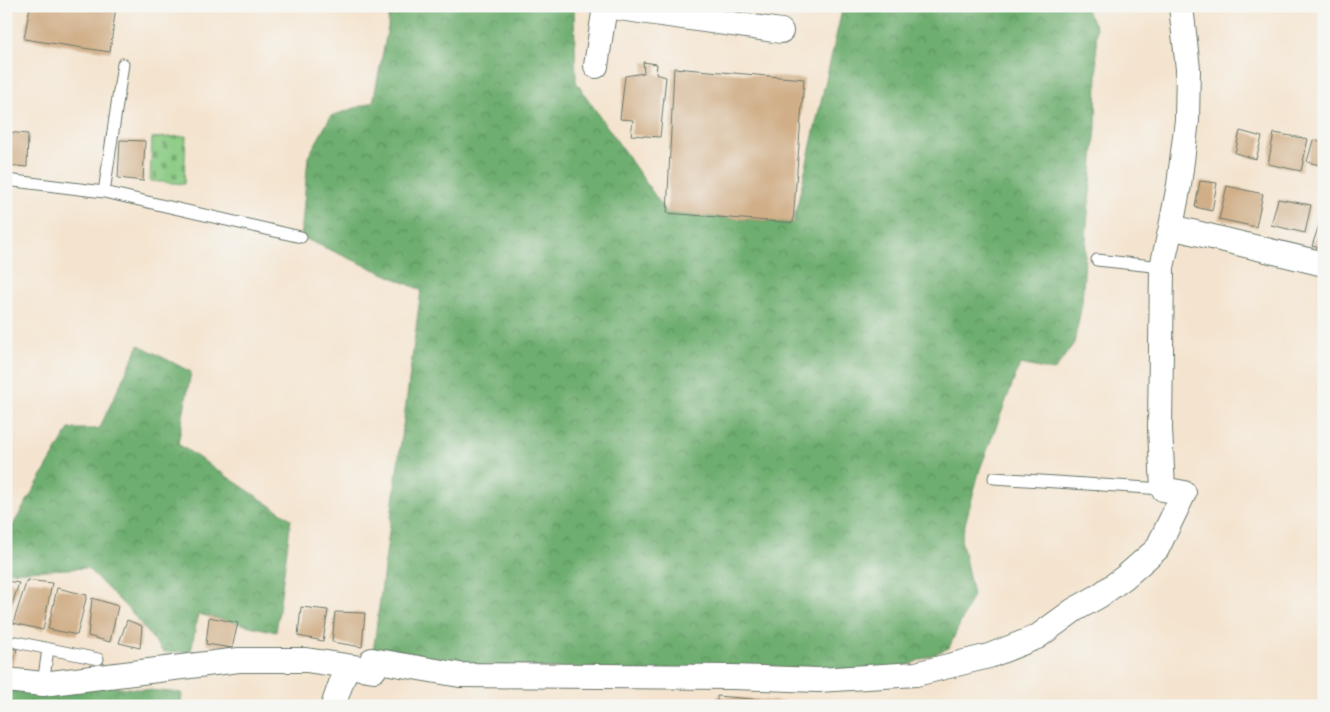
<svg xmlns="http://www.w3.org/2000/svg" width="1330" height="712" viewBox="0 0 1330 712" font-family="'Sorts Mill Goudy',serif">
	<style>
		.forest { fill: url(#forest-crowns); stroke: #467652 }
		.cemetery { fill: url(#cemetery-stones); stroke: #54845b }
		.building { fill: #d0ae87 }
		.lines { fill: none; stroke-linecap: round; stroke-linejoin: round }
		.service-casing { stroke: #6a776a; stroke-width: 13 }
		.minor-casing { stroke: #6a776a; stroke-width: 26 }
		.service { stroke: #fff; stroke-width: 11 }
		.minor { stroke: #fff; stroke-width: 24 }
	</style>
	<defs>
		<pattern id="forest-crowns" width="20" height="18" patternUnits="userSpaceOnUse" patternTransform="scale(1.25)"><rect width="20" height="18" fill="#6eae70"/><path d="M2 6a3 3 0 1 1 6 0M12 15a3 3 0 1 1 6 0" fill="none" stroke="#5a8f5d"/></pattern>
		<pattern id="cemetery-stones" width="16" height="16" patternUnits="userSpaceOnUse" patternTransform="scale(1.25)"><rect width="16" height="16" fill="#89ca82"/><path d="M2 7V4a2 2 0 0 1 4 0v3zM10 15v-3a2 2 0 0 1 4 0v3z" fill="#6fa56b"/></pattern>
	</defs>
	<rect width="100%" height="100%" fill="#f6f6f2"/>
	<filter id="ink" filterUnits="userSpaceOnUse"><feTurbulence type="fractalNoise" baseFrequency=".02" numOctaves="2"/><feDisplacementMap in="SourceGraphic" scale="10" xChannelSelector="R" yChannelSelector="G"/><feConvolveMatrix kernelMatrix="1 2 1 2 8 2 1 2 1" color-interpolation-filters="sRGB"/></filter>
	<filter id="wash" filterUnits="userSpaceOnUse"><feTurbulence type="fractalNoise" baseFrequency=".0096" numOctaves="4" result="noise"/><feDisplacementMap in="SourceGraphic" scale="20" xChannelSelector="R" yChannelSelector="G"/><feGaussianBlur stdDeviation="1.12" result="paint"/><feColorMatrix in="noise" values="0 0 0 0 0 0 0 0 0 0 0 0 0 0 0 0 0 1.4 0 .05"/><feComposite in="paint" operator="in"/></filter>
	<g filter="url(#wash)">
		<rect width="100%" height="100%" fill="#f4e4cf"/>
		<path class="forest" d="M389,6H574L576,82L667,213L793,223L843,6H1084L1096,27L1097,75L1096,127L1087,225L1082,304L1074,343L1054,371L1020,364L980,469L961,539L973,595L949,648L881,676L762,678L372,660L421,290L301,237L308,157L331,116L373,102L388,27Z
			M139,345L191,372L178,444L291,519L276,632L198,614L191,652H163L134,615L87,568L6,572V537L69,429H99Z
			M6,677L182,693L181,706H6Z"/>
		<path class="cemetery" d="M186,136L184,184L150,181L152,138Z"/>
		<g id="blocks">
			<path class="building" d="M30,6H116L110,52L24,39Z
				M643,62L657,64L656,74L666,77L660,137L631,135L633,120L620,119L625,76L644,73Z
				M674,68L804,79L793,223L667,213Z
				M1240,131L1262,137L1256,159L1235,153Z
				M6,132L28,134L27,167L6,165Z
				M1274,133L1308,139L1301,171L1268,164Z
				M120,140L145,141L143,181L118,178Z
				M1313,140L1324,142V166L1307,162Z
				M1200,181L1217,183L1212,211L1195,207Z
				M1227,186L1263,194L1256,227L1219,219Z
				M1278,199L1311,205L1305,233L1271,225Z
				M1323,213H1324V249L1312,246Z
				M27,580L52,583L43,630L13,623Z
				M6,581L19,583L7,620H6Z
				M57,588L87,595L77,635L48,629Z
				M92,598L118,606L110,642L88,636Z
				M301,607L328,610L323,641L298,636Z
				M335,612L365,613L362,647L332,642Z
				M209,617L238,623L232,648L206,644Z
				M127,620L142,626L140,648L119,643Z
				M6,648L17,649L10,673L6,672Z
				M717,696L786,702V706H717Z"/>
		</g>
	</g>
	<g filter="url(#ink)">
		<use href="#blocks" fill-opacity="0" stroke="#6a776a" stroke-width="1"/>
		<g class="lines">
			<g class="service-casing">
				<path id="service" d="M6,180L104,192L301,237
					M104,192L123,64
					M1097,260L1162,267
					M994,478L1163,489
					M16,642L98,659
					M43,684L48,649"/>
			</g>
			<g class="minor-casing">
				<path id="minor" d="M605,6L781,31
					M596,66L605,6
					M1171,227L1324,264
					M6,680L43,684L239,660H306L374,670L372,660L460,675L732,677L818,680L916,674L989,656L1037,637L1074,610L1099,596L1125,577L1157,549L1184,493L1163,489L1160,429L1162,267L1171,227L1179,185L1187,120L1188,69L1181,6
					M333,706L347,666"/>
			</g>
			<use href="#service" class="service"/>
			<use href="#minor" class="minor"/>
		</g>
	</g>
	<rect width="1330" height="712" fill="none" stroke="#f6f6f2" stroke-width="25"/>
</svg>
